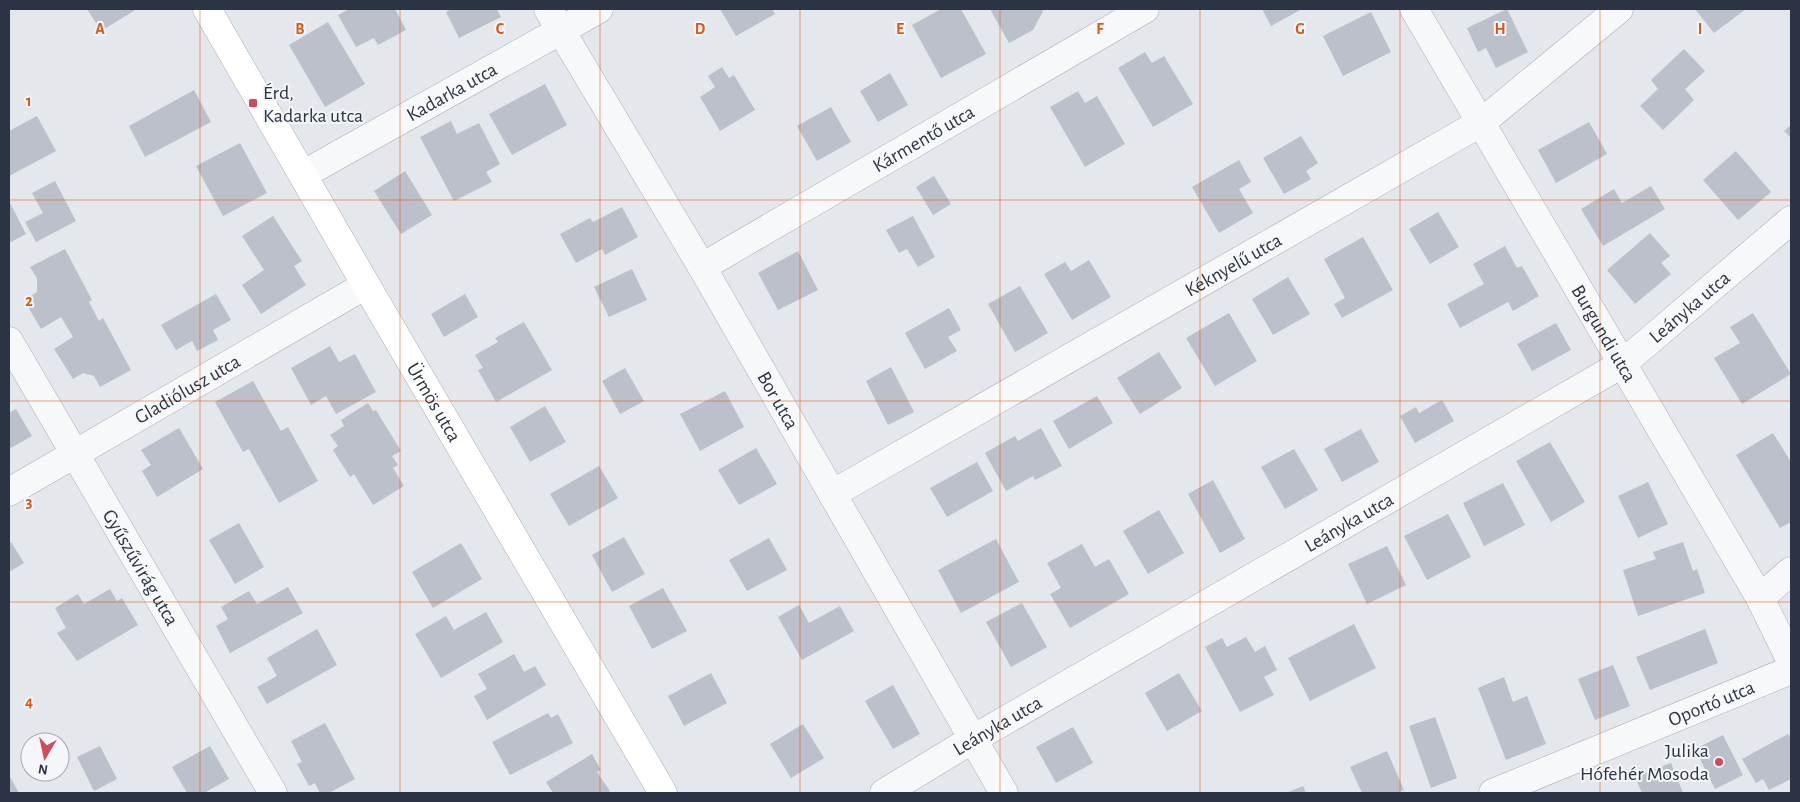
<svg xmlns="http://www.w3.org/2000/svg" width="1800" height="802" viewBox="0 0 1800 802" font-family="'Alegreya Sans',sans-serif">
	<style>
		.building { fill: #bbc0ca }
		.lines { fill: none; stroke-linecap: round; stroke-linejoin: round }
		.street-casing { stroke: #a9aeb7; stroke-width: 29 }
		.secondary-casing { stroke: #a9aeb7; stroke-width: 29 }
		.street { stroke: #f7f8fa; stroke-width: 28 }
		.secondary { stroke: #fff; stroke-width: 28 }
		.grid { fill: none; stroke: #df570f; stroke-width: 1; stroke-opacity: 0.55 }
		.poi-dot { fill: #d1495b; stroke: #f4f6f9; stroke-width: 2 }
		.labels { text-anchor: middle; stroke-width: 4; stroke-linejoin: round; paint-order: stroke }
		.poi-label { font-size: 20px; fill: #2b3445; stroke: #f4f6f9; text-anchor: start }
		.street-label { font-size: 20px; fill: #2b3445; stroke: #f4f6f9 }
		.grid-label { font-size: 16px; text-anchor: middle; font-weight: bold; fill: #df570f; stroke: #f4f6f9; stroke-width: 4; stroke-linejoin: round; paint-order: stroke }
	</style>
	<rect width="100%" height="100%" fill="#e4e7ec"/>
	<path class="building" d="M87,9H137L101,31Z
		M349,9H395L406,30L378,45L374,38L356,47L338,15Z
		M452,9H497L501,17L459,38L446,12Z
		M720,9H772L775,14L736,36Z
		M941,9H961L986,54L941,78L912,25Z
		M990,9H1042L1043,11L1033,30L1009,43Z
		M1262,9H1302L1271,26Z
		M1507,9L1528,52L1496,68L1486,48L1478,52L1467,28Z
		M1695,9H1746L1714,33Z
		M1371,12L1391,52L1343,76L1323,36Z
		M328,22L365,84L325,107L289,45Z
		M1684,49L1705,71L1685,89L1694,100L1663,130L1640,106L1658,89L1651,80Z
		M1145,52L1152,63L1164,56L1193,104L1153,127L1118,68Z
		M722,67L729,78L734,75L755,110L720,131L700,97L715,87L708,76Z
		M890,73L908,105L878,122L860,91Z
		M545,84L567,125L512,155L489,114Z
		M194,90L211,122L145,157L129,126Z
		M1078,91L1085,103L1097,96L1125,144L1085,167L1050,107Z
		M831,107L851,142L817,161L797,126Z
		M37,116L56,151L9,176V131Z
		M451,121L457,134L479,123L500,164L486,172L492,182L454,201L420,137Z
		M1589,122L1607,154L1556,183L1538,150Z
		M1791,125V138L1784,131Z
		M1301,136L1318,163L1306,171L1311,179L1284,194L1263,158Z
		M240,143L267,193L223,216L196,166Z
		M1736,151L1771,192L1738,220L1703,180Z
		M1239,160L1251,182L1239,189L1253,213L1219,233L1192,187Z
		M405,171L432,215L401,234L374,191Z
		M934,176L951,204L933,215L916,187Z
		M55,181L76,221L36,242L25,222L43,213L32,193Z
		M1651,186L1665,209L1603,246L1581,209L1614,189L1622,203Z
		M9,201L26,234L9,243Z
		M622,207L638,237L605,255L602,249L576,263L560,234L590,218L593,222Z
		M1438,212L1459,247L1430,264L1409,229Z
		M273,216L302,261L294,266L306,285L261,314L242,285L264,270L242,236Z
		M913,216L935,257L918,267L907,249L899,253L886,230Z
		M1650,233L1670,256L1661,263L1671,274L1635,304L1607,270Z
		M1363,237L1393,290L1342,318L1334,304L1345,298L1324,259Z
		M1505,246L1517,268L1522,266L1539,296L1513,311L1508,302L1460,328L1447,304L1484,284L1473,264Z
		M65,249L92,300L89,302L99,321L103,318L131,370L100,387L94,376L83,373L73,379L54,349L73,337L61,317L41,329L24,300L37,292V278L30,267Z
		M798,251L818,290L778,310L758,273Z
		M1089,260L1111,297L1072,320L1044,274L1065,262L1071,271Z
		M632,269L647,300L609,317L594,287Z
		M1288,277L1310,314L1273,335L1252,299Z
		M1020,286L1048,333L1015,352L988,304Z
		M216,294L231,320L213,330L218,340L197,351L192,341L176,350L161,325Z
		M465,294L478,317L444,337L431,314Z
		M949,308L961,330L948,337L957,351L925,369L905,333Z
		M1229,313L1257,361L1215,386L1186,338Z
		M1753,313L1791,374L1742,404L1714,358L1740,343L1730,327Z
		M524,322L552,370L496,402L478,370L483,368L475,355L498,342L495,338Z
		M1556,323L1571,350L1532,371L1517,344Z
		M330,346L339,362L355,354L376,392L336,414L326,396L311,405L291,368Z
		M1159,352L1182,388L1140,414L1117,378Z
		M891,367L914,412L888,425L866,381Z
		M625,368L644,401L620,414L602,381Z
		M253,381L281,431L288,427L318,481L279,503L249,449L243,452L215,402Z
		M725,391L744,427L700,451L680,414Z
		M1097,396L1113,423L1069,449L1053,421Z
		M1442,400L1454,421L1415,443L1400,416L1416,407L1419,413Z
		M368,403L373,411L376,410L401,451L392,456L398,465L393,468L404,486L373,505L354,474L350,477L333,450L338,446L330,435L344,426L341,420Z
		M545,406L566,442L530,462L510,427Z
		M16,409L32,436L9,449V413Z
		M179,428L203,469L157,497L142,471L151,465L141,450Z
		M1041,428L1062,466L1035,480L1033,476L1006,491L985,453L1015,436L1018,441Z
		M1361,429L1379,462L1342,482L1324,449Z
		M1773,433L1791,462V522L1780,528L1736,455Z
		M1550,442L1585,502L1551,522L1516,461Z
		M756,448L777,484L739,505L718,470Z
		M1294,449L1318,490L1285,509L1261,467Z
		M977,462L993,491L947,517L930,488Z
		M599,466L618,498L569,526L550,494Z
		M1213,480L1245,539L1220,553L1188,494Z
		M1648,482L1668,524L1638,538L1618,496Z
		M1503,483L1525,525L1484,546L1463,503Z
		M1159,510L1184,553L1148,574L1123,531Z
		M1448,514L1471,557L1427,580L1404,536Z
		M239,523L264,567L235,584L209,540Z
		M624,537L645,574L612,592L592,555Z
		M769,538L787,570L747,591L729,560Z
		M996,539L1019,582L961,613L938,570Z
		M11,542L24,563L9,572V544Z
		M1683,542L1693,571L1697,569L1705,593L1638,616L1623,570L1656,559L1653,552Z
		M461,543L482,579L433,608L412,572Z
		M1082,544L1095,567L1109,559L1129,594L1070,628L1050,594L1061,588L1047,563Z
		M1387,546L1406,585L1367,604L1348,564Z
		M288,587L303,613L230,653L216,626L228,619L221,607L249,591L257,604Z
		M663,588L687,631L652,649L629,606Z
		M110,589L117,601L122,598L138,625L77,661L57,633L66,628L55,608L78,594L84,604Z
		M1022,603L1047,647L1011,667L986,622Z
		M799,605L809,623L840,606L854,631L802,660L778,617Z
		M486,612L503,642L441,678L415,634L446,616L454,630Z
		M1354,624L1376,668L1310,701L1288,658Z
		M317,629L337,665L267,704L257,687L277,676L267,658Z
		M1705,629L1718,663L1650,690L1636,657Z
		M1246,637L1255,652L1265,646L1277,670L1264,677L1274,695L1240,712L1205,647L1222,638L1227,647Z
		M514,654L524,672L535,666L546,685L487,720L474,696L487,689L478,674Z
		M1613,665L1630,706L1595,720L1578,679Z
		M711,673L727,703L684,726L668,696Z
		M1179,673L1202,711L1167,731L1145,693Z
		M1504,677L1513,702L1527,696L1546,744L1506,760L1478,688Z
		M893,685L920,734L893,749L865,701Z
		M548,713L551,718L558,714L573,743L510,775L492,742Z
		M1435,717L1457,778L1431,788L1409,726Z
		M325,723L355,779L329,793H320L315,783L309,786L297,764L302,762L291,741Z
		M803,724L824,758L791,778L770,744Z
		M1073,727L1093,763L1056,783L1036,747Z
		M1788,734L1791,739V779L1769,790L1763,779L1756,783L1742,759Z
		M1723,735L1743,775L1715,789L1695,749Z
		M100,746L117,779L94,791L77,757Z
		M210,746L229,779L204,793H187L172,767Z
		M1387,751L1404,790L1396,793H1362L1350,767Z
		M592,754L601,770L597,772L610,791L607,793H553L546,782Z
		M1671,763L1683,793H1642L1635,777Z
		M9,775L19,793H9Z
		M1303,786L1306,793H1286Z"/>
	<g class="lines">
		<g class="street-casing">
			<g id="street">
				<path id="s1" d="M548,9L702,267L1004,793"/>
				<path id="s2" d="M1414,9L1760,598L1791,661"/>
				<path id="s3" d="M304,174L599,9"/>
				<path id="s4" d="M702,267L1145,9"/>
				<path id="s5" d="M9,341L273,793"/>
				<path id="s6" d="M9,492L366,285"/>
				<path id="s7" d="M832,494L1482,122L1619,9"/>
				<path d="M1760,598L1791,571"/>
				<path id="s8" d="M884,793L973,739L1622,364L1791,220"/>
				<path id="s9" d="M1493,793L1791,670"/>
			</g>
		</g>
		<g class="secondary-casing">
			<g id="secondary">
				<path id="s10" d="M207,9L366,285L663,793"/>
			</g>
		</g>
		<use href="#street" class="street"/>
		<use href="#secondary" class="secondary"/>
	</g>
	<path class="grid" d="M200,9V793M400,9V793M600,9V793M800,9V793M1000,9V793M1200,9V793M1400,9V793M1600,9V793M9,200H1791M9,401H1791M9,602H1791"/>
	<g class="poi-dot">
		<rect x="248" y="98" width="10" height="10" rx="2.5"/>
		<circle cx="1719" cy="762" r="5"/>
	</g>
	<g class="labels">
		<g class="poi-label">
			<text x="263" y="99">Érd,<tspan x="263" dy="23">Kadarka utca</tspan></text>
			<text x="1709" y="757" text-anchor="end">Julika<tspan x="1709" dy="23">Hófehér Mosoda</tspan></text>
		</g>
		<g class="street-label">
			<text dy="7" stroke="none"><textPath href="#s3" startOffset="169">Kadarka utca</textPath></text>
			<text dy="7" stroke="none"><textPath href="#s4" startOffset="256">Kármentő utca</textPath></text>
			<text dy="7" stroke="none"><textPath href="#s7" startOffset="462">Kéknyelű utca</textPath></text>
			<text dy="7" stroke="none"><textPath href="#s8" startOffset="942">Leányka utca</textPath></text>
			<text dy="7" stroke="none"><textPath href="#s2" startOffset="376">Burgundi utca</textPath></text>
			<text dy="7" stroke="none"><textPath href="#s6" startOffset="206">Gladiólusz utca</textPath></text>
			<text dy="7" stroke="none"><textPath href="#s1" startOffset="454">Bor utca</textPath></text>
			<text dy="7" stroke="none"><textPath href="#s10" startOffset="454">Ürmös utca</textPath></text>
			<text dy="7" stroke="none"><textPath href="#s8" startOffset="538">Leányka utca</textPath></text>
			<text dy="7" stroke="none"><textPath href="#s5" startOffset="262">Gyűszűvirág utca</textPath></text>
			<text dy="7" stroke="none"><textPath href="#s9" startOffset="236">Oportó utca</textPath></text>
			<text dy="7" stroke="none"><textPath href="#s8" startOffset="132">Leányka utca</textPath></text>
		</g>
	</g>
	<g class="grid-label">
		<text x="100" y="34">A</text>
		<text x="300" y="34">B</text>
		<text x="500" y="34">C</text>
		<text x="700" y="34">D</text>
		<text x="900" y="34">E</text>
		<text x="1100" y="34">F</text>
		<text x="1300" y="34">G</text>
		<text x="1500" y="34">H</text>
		<text x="1700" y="34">I</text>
		<text x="29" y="106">1</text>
		<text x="29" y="306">2</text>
		<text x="29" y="507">3</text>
		<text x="29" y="707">4</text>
	</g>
	<rect width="1800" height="802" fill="none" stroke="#2b3445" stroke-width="20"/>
	<g transform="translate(45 757) rotate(189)"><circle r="24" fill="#f4f6f9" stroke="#a4a8b1"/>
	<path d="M0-4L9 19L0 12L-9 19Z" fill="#d1495b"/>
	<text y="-8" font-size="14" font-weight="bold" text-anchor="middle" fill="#2b3445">N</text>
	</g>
</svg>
